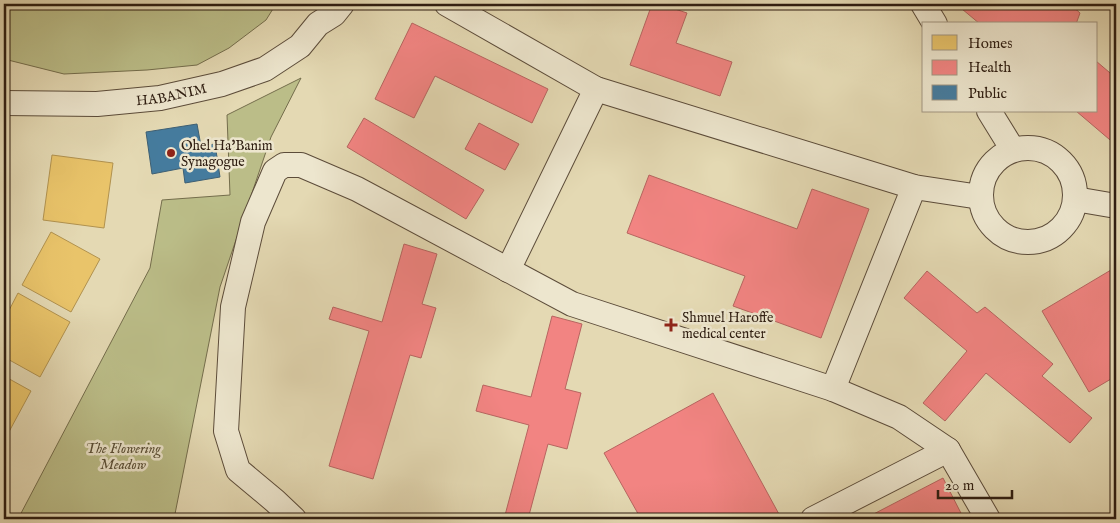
<svg xmlns="http://www.w3.org/2000/svg" width="1120" height="523" viewBox="0 0 1120 523" font-family="'IM FELL English',serif">
	<style>
		.green { fill: #bbbd88; stroke: #746d4c }
		.homes { fill: #e9c46a; stroke: #b1924f }
		.health { fill: #f28482; stroke: #b76560 }
		.public { fill: #457b9d; stroke: #3e5f73 }
		.lines { fill: none; stroke-linecap: round; stroke-linejoin: round }
		.minor-casing { stroke: #5c4c3a; stroke-width: 26 }
		.minor { stroke: #ede6ce; stroke-width: 24 }
		.poi-dot { fill: #8f2418; stroke: #ede6ce; stroke-width: 2 }
		.labels { text-anchor: middle; stroke-width: 5; stroke-linejoin: round; paint-order: stroke }
		.street-label { font-size: 14px; fill: #2e1d11; stroke: #ede6ce }
		.poi-label { font-size: 14px; fill: #2e1d11; stroke: #ede6ce; text-anchor: start }
		.park-label { font-size: 14px; font-style: italic; fill: #584d35; stroke: #ede6ce }
	</style>
	<rect width="100%" height="100%" fill="#e4d9b3"/>
	<filter id="stains"><feTurbulence type="fractalNoise" baseFrequency=".004" numOctaves="4"/><feColorMatrix values="0 0 0 0 .2 0 0 0 0 .09 0 0 0 0 .02 0 0 0 .5 -.17"/></filter>
	<radialGradient id="worn" r=".72"><stop offset=".6" stop-color="#630" stop-opacity="0"/><stop offset="1" stop-color="#630" stop-opacity=".3"/></radialGradient>
	<path class="green" d="M4,4H276L266,20L229,48L197,65L147,70L64,74L4,59Z
		M301,78L271,137L220,287L174,519H18L150,268L162,200L230,195L227,115Z"/>
	<path class="homes" d="M52,155L113,163L104,228L43,220Z
		M51,232L100,259L71,312L22,285Z
		M18,293L70,322L40,377L4,357V320Z
		M4,376L31,391L4,441Z"/>
	<path class="health" d="M652,4H660L687,13L676,43L732,62L720,96L630,65Z
		M956,4H1070L1080,13L1076,24H980Z
		M412,23L548,89L532,123L435,76L414,118L375,99Z
		M1096,61L1116,78V145L1076,111H1096Z
		M364,118L484,190L466,219L347,147Z
		M479,123L519,144L505,170L465,149Z
		M649,175L797,229L812,189L869,209L821,338L733,306L745,276L627,233Z
		M404,244L437,254L422,304L436,308L421,358L410,355L373,479L329,466L369,331L329,319L333,307L382,322Z
		M1116,267V376L1089,392L1042,311Z
		M927,271L977,313L985,307L1053,364L1042,376L1092,418L1070,443L986,373L945,421L923,403L967,351L904,298Z
		M552,316L582,324L565,389L581,393L567,449L548,444L528,519H504L529,425L476,411L483,385L531,397Z
		M713,393L780,516L774,519H641L604,453Z
		M943,478L964,519H864Z"/>
	<path class="public" d="M197,124L201,146L215,144L220,177L185,183L183,168L152,174L146,132Z"/>
	<g class="lines">
		<g class="minor-casing">
			<g id="minor">
				<path d="M447,4L596,89L914,187L980,197"/>
				<path d="M923,4L935,24"/>
				<path id="s1" d="M4,103L97,104L160,98L222,84L265,69L300,46L318,24L334,14L342,4"/>
				<path d="M989,111L1013,150"/>
				<circle cx="1028" cy="195" r="47"/>
				<path d="M1075,199L1116,206"/>
				<path d="M508,270L596,89"/>
				<path d="M833,389L914,187"/>
				<path d="M294,519L275,501L238,470L226,431L233,307L253,222L275,171L284,165H301L357,189L572,304L833,389L899,417L948,450L988,519"/>
				<path d="M813,519L948,450"/>
			</g>
		</g>
		<use href="#minor" class="minor"/>
	</g>
	<g class="poi-dot">
		<circle cx="171" cy="153" r="5"/>
		<path d="M668.5 317.5h5v5h5v5h-5v5h-5v-5h-5v-5h5z"/>
	</g>
	<g class="labels">
		<g class="street-label">
			<text dy="5" stroke="none"><textPath href="#s1" startOffset="168">HABANIM</textPath></text>
		</g>
		<g class="poi-label">
			<text x="181" y="150">Ohel Ha'Banim<tspan x="181" dy="16">Synagogue</tspan></text>
			<text x="682" y="322">Shmuel Haroffe<tspan x="682" dy="16">medical center</tspan></text>
		</g>
		<g class="park-label">
			<text x="123" y="453">The Flowering<tspan x="123" dy="16">Meadow</tspan></text>
		</g>
	</g>
	<rect width="1120" height="523" fill="none" stroke="#e4d9b3" stroke-width="20"/>
	<rect x="5" y="5" width="1110" height="513" fill="none" stroke="#2e1d11" stroke-width="2.5"/>
	<rect x="10" y="10" width="1100" height="503" fill="none" stroke="#2e1d11"/>
	<rect x="922" y="22" width="175" height="90" fill="#ede6ce" stroke="#a19682"/>
	<rect x="932" y="35" width="25" height="15" fill="#e9c46a" stroke="#a19682"/>
	<text x="968" y="48" font-size="15" fill="#2e1d11">Homes</text>
	<rect x="932" y="60" width="25" height="15" fill="#f28482" stroke="#a19682"/>
	<text x="968" y="72" font-size="15" fill="#2e1d11">Health</text>
	<rect x="932" y="85" width="25" height="15" fill="#457b9d" stroke="#a19682"/>
	<text x="968" y="98" font-size="15" fill="#2e1d11">Public</text>
	<path d="M938 490v8h74v-8" fill="none" stroke="#2e1d11" stroke-width="2.5"/>
	<text x="945" y="490" font-size="15" fill="#2e1d11" stroke="#ede6ce" stroke-width="4" paint-order="stroke">20 m</text>
	<rect width="100%" height="100%" filter="url(#stains)"/>
	<rect width="100%" height="100%" fill="url(#worn)"/>
</svg>
